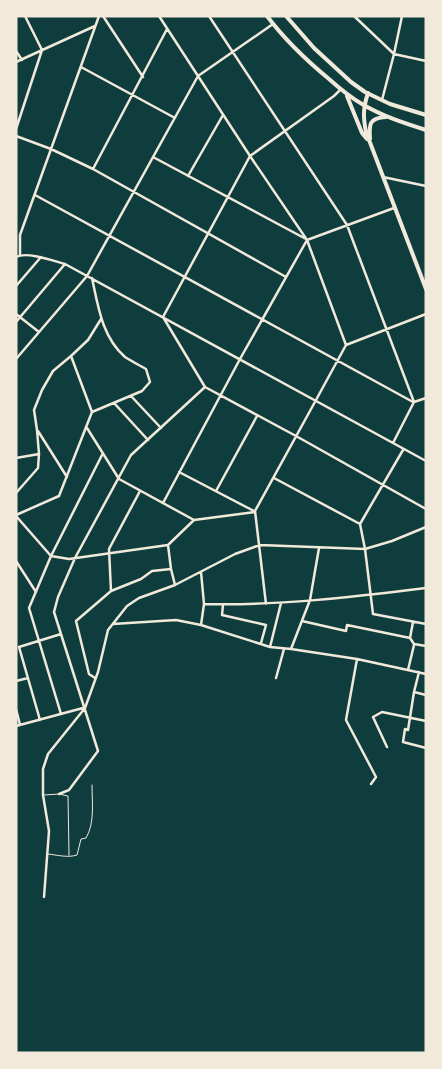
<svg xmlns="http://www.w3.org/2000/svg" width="442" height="1069" viewBox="0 0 442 1069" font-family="'PT Sans Narrow',sans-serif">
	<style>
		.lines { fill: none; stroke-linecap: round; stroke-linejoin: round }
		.service { stroke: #f1e9da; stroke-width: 1 }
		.minor { stroke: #f1e9da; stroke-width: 2.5 }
		.primary { stroke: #f1e9da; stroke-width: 4 }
	</style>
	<rect width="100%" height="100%" fill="#0f3d3e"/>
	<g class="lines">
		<path class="service" d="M44,795L59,794L68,796L69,855
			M48,854C57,855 68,858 77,855L81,839L86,838C95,823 92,802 92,785"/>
		<path class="minor" d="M103,16L143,77
			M159,16L250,156L307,240L346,345
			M209,16L347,225L414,402
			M354,16L394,54L426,61
			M16,51L22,60
			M16,62L95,26
			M81,67L175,118
			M382,100L394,54L402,16
			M16,129L42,50L25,16
			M16,136L51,149L93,169L286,277
			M153,157L306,239
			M93,169L167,29
			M188,176L223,115
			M383,177L426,186
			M35,195L413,402
			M20,255V235L99,16
			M16,257C27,251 54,261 65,264L426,461
			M16,286L41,257
			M16,314L39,332
			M16,322L65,264
			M71,356L92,412
			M16,359L87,276L198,76L273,24
			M205,387L163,317L250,156L334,96L341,89
			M205,387L296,436L426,509
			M131,396L161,428
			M114,403L148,440
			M87,428L119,479L194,520
			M38,431L67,477
			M393,443L414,402L426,398
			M16,458L39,454
			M179,472L254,511
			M274,478L360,524
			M216,491L257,416
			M16,493L38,468L39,454L37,430L34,410L42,390L53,371L71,356L88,340L101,319
			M163,503L240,359L307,240L394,208
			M16,515L59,496L92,412L142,391L150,382L146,369C139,365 131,361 125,357C102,337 98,306 92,278
			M16,516L51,556L69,559L168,545L194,520L255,512
			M360,524L365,549L373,614L426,624
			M360,524L403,450
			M168,545L171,569L175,585
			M16,561L36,592
			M111,591L109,549L140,491
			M204,604C278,606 352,597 426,588
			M266,604L255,511L316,400L346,345L426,314
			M223,605L222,615L266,625L261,643
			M302,621L346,631L347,625L410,638L414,644L426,646
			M113,624L176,620L201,625L270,647L291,649L357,659L426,674
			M201,625L204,604L201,572
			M410,638L413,622
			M270,647L281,603
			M291,649L310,600L319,548
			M357,659L346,720L376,777L371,784
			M408,670L414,645
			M419,672L414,692L408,730L405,729L403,742L426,748
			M95,678L89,674L76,621L111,591L141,579L152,571L171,569
			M276,678L284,649
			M16,681L28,678
			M414,692L426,695
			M16,709L20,725
			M61,714L29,608L51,556L103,453
			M40,720L19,647L61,634
			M16,726L83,708
			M387,747L373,717L382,712L426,721
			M59,794L69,790L98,751L54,612L58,597L75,558L131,455L205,387
			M44,897L49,831L43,795V769L48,754L85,708L98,672L108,630L127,606L139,598L175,585L235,554L260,545L365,549L392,541L426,527"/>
		<path class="primary" d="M267,16C285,40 306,60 329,79C339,88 350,97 362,104C382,116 404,123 426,130
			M286,16L314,48L351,82L365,92L390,104L426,115
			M368,93C363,108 363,117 366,132L426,289
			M347,96L362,133L367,139
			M370,139C369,124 369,118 386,117"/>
	</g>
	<rect width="442" height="1069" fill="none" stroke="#f1e9da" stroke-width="35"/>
</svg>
